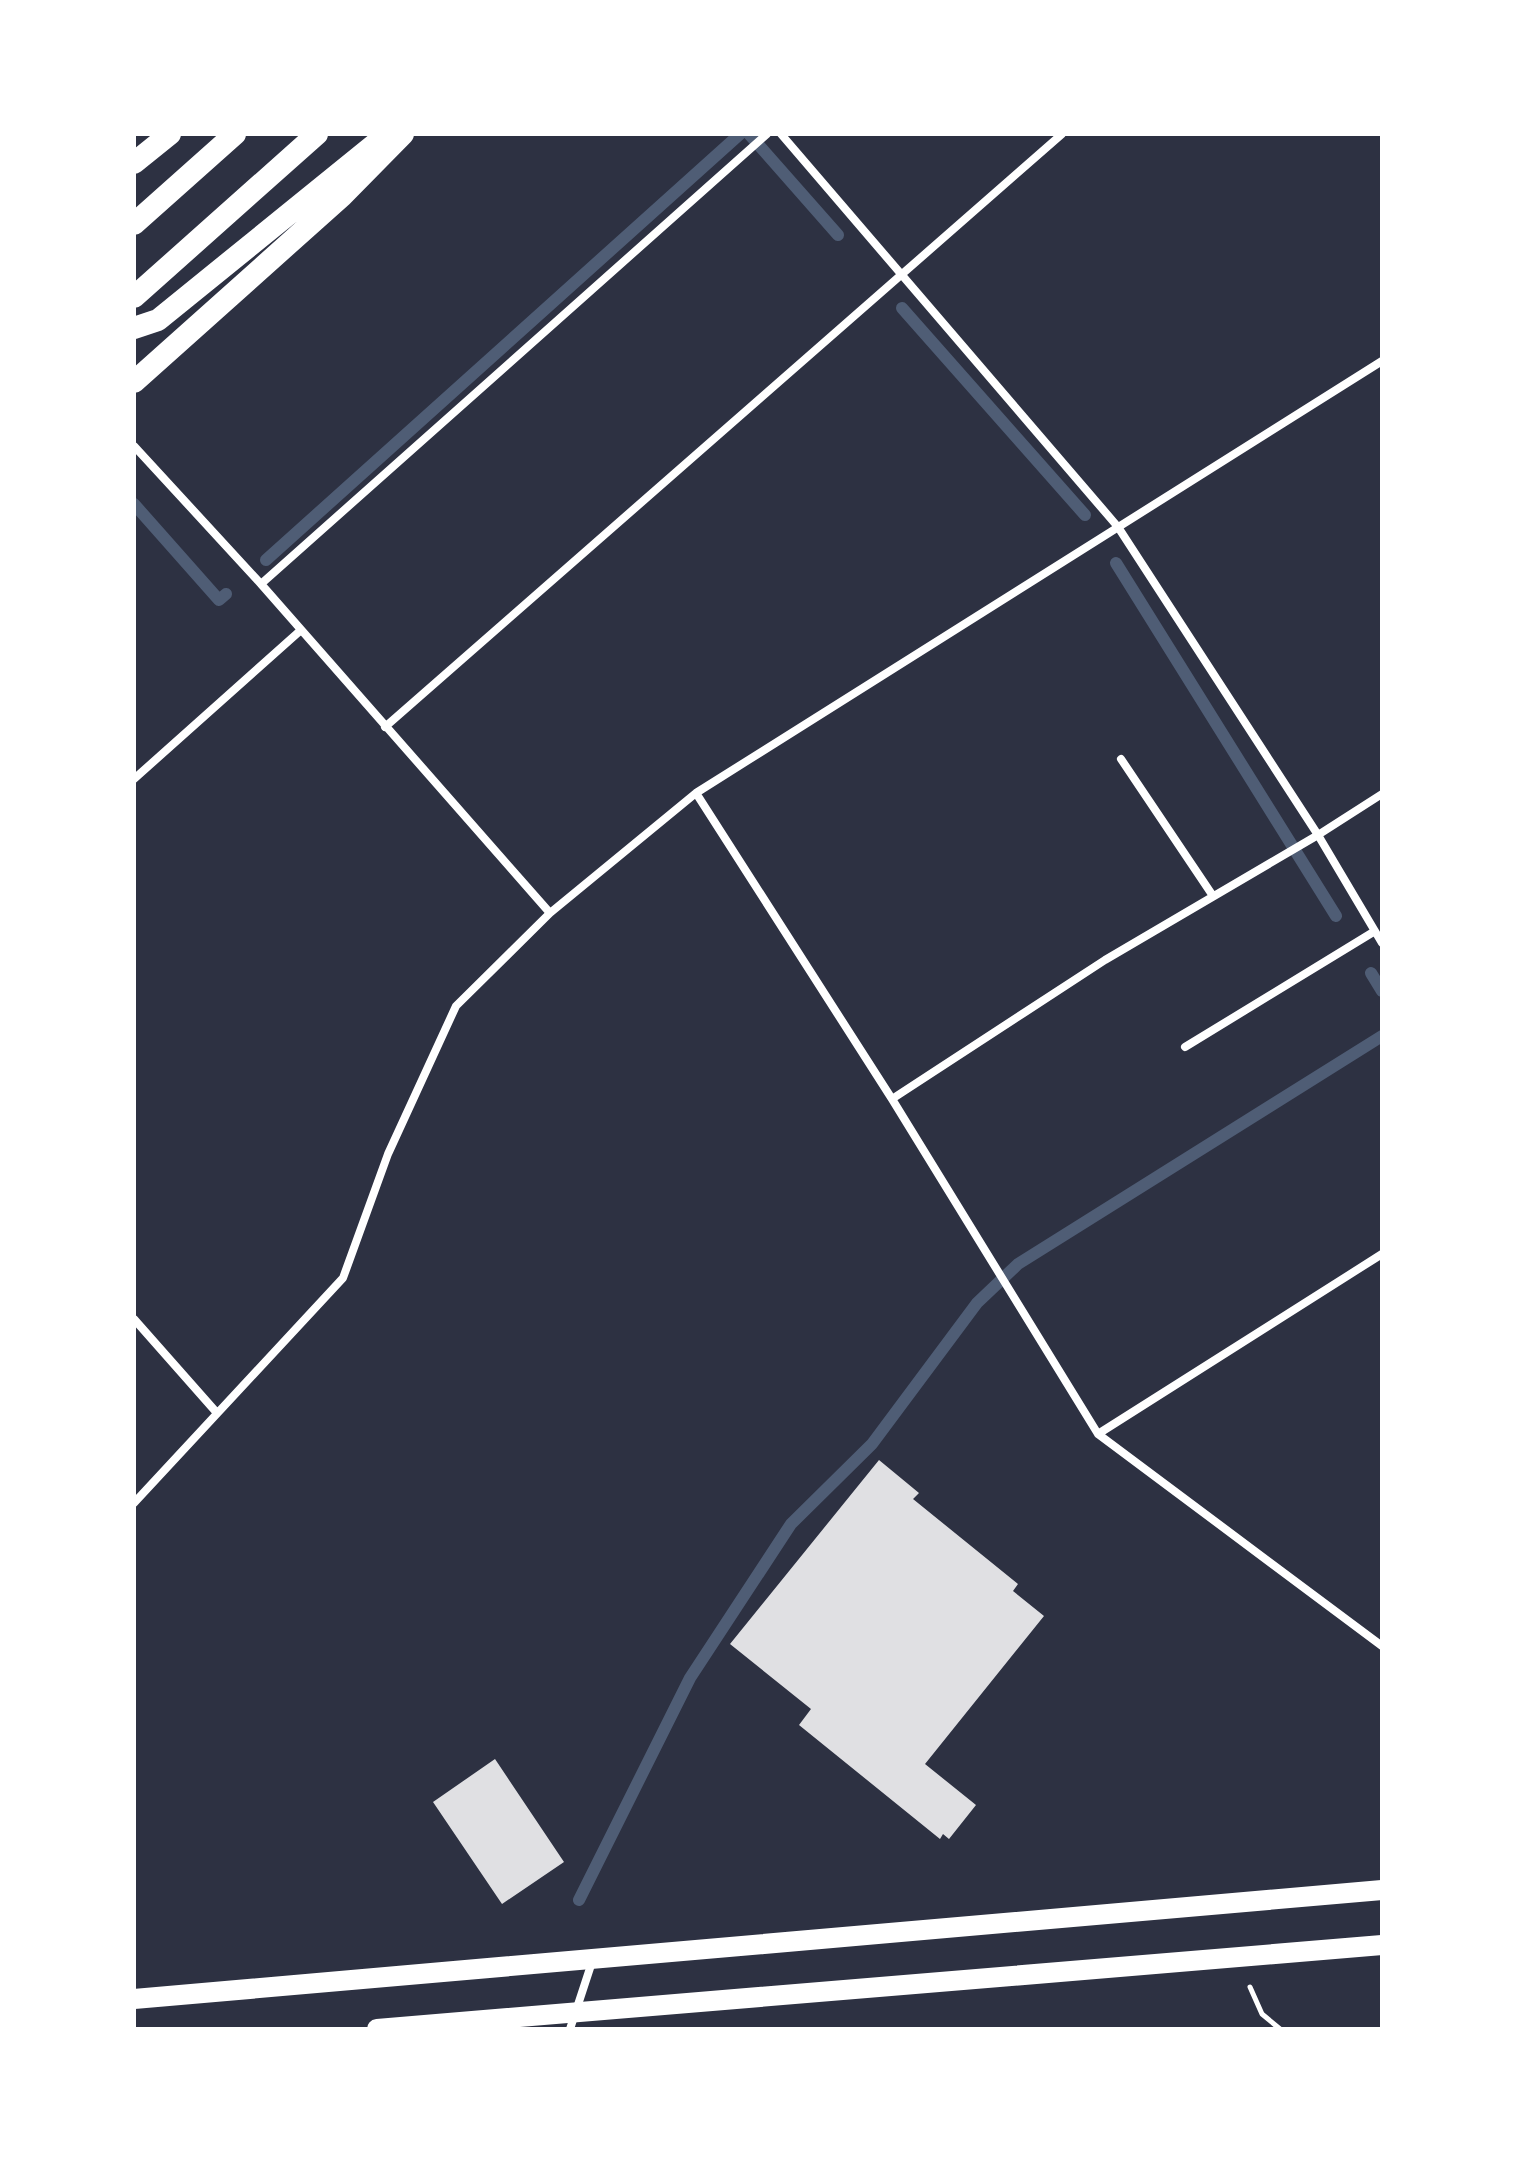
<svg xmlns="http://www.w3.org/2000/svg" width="1516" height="2163" viewBox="0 0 1516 2163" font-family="Quicksand,sans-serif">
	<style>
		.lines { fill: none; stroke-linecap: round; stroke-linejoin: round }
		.stream { stroke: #4f5d75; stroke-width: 12 }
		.building { fill: #e0e0e3 }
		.path { stroke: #fff; stroke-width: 5 }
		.minor { stroke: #fff; stroke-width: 8 }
		.primary { stroke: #fff; stroke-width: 20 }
		.trunk { stroke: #fff; stroke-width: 22 }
	</style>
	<rect width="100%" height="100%" fill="#2d3142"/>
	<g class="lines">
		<path class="stream" d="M749,134L838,235
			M902,308L1085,515
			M134,504L219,600L226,594
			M266,560L740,134
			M1116,563L1336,916
			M1371,973L1382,991
			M579,1900L690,1678L791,1524L872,1444L977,1303L1018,1264L1382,1036"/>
	</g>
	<path class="building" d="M879,1460L919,1493L913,1499L1018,1584L1013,1591L1044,1616L925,1764L976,1805L949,1839L943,1834L940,1839L799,1725L811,1709L730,1644Z
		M495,1759L564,1862L502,1904L433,1802Z"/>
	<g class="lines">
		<path class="path" d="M1250,1987L1262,2014L1280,2029"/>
		<path class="minor" d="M781,134L1118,527L1318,835L1382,943
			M134,446L261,584L550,913
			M261,584L767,134
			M385,727L1062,134
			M1121,759L1213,896
			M134,779L301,630
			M696,793L892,1099L1098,1434L1382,1646
			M1185,1047L1375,931
			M892,1099L1105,960L1318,835L1382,794
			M134,1319L217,1413
			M1098,1434L1382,1254
			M134,1503L343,1278L388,1154L456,1006L550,913L696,793L1382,361
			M570,2029L592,1962"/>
		<path class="primary" d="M134,1999L1382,1890
			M377,2029L1382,1945"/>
		<path class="trunk" d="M134,163L170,134
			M134,224L235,134
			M134,297L317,134
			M134,328L158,320L380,140
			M134,382L342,196L403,134"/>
	</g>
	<rect width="1516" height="2163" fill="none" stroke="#ffffff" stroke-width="272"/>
</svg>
